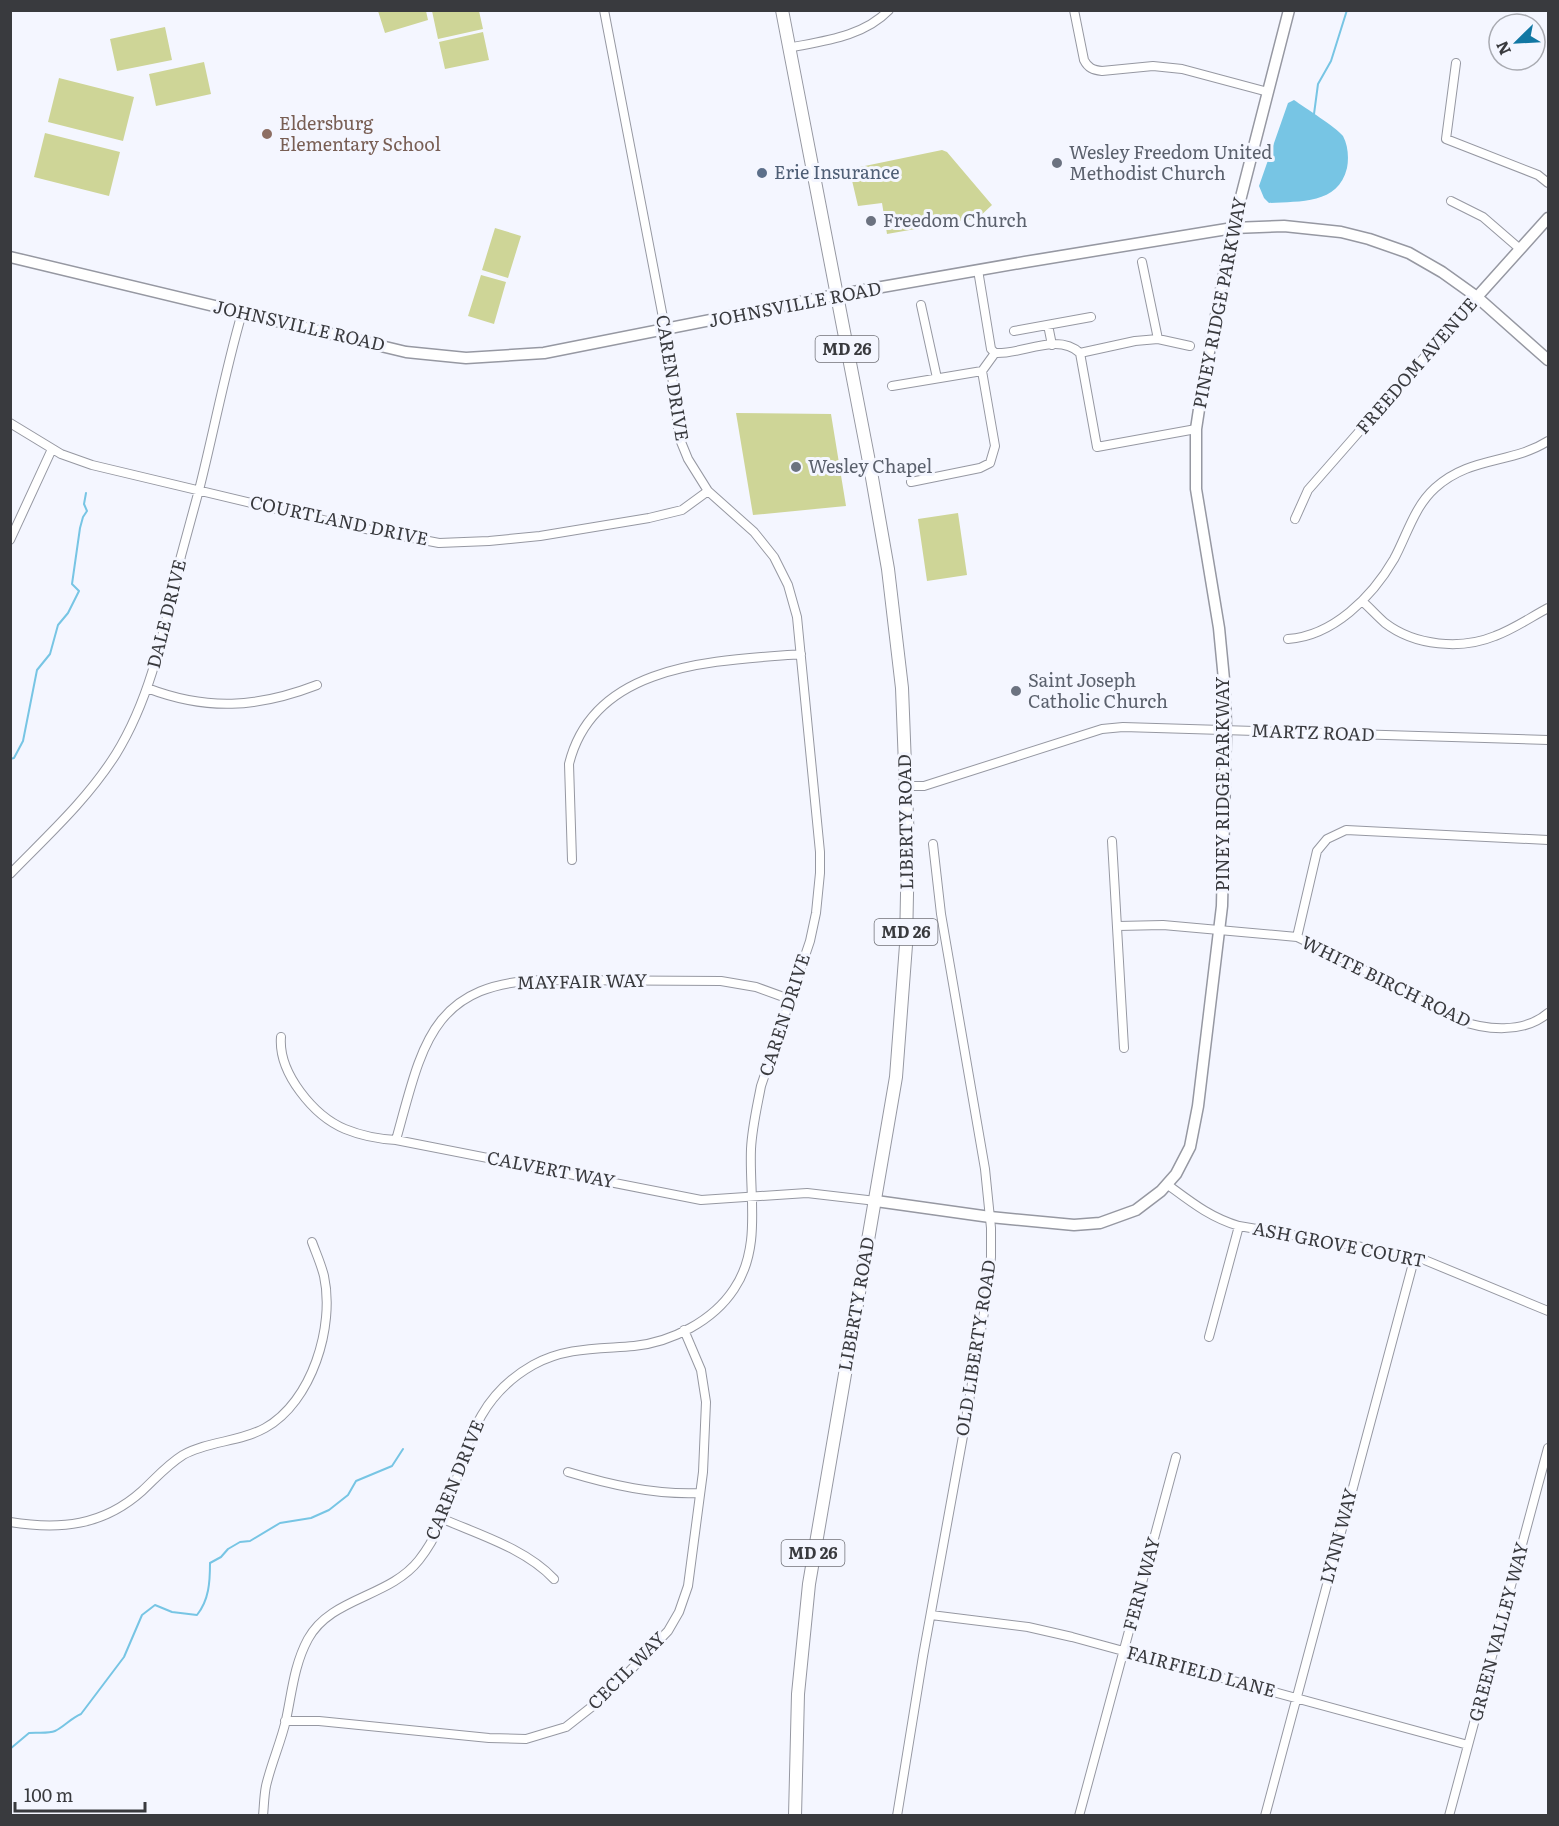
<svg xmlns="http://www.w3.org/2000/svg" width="1559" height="1826" viewBox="0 0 1559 1826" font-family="Literata,serif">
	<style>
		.green { fill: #ced597 }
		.water { fill: #77c5e4 }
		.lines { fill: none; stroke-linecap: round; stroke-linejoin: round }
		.stream { stroke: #77c5e4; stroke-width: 2 }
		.minor-casing { stroke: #9698a2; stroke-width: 10 }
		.tertiary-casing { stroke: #9698a2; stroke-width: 13 }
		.primary-casing { stroke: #9698a2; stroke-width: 14 }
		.minor { stroke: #fff; stroke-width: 8 }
		.tertiary { stroke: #fff; stroke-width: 10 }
		.primary { stroke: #fff; stroke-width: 12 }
		.education-dot { fill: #8d6e63; stroke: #f4f6ff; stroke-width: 2 }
		.worship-dot { fill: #6b7280; stroke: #f4f6ff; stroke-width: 2 }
		.service-dot { fill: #5c6f8a; stroke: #f4f6ff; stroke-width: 2 }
		.labels { text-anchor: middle; stroke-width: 6; stroke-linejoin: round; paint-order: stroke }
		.shield { fill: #f4f6ff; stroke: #717278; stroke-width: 1.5 }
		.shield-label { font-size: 16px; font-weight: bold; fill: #393a3e }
		.education-label { font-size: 18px; fill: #785e54; stroke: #f4f6ff; text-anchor: start }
		.worship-label { font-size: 18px; fill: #5b616d; stroke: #f4f6ff; text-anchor: start }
		.service-label { font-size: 18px; fill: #4e5e75; stroke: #f4f6ff; text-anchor: start }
		.street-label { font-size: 18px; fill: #393a3e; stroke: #f4f6ff }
	</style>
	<rect width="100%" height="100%" fill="#f4f6ff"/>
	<path class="green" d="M378,11H426L428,20L385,33Z
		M432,11H479L483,29L438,39Z
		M165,27L172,60L117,71L110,39Z
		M483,32L489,60L445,69L439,42Z
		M204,62L211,94L156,106L149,74Z
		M59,78L134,97L123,141L48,122Z
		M45,133L120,152L109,196L34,177Z
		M942,150L947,152L992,205L978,218L887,234L882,203L858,206L850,172L855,168Z
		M495,228L521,236L508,278L482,270Z
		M481,275L506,282L494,324L468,316Z
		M736,413L831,414L846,506L753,515Z
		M958,513L967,575L927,581L918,519Z"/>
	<path class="water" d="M1294,100C1305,108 1336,127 1343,136C1348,145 1349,158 1347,168C1338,205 1299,201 1269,203L1264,198L1259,186L1288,103Z"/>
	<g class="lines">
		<path class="stream" d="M1314,114L1318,84L1331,61L1347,10
			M10,759L14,758L23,741L37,670L50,654L58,625L68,613L79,591L72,584L80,528L83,517L87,511L84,504L86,493
			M10,1749L29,1733C36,1732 48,1734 55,1731C64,1727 71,1718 81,1714L124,1657L142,1615L155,1605L172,1612L197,1615C209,1600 210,1582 210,1563L221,1557L228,1549L240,1542L250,1541L280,1523L311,1518L329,1510L348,1495L356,1481L392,1466L403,1449"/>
		<g class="minor-casing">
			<path id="minor" d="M1074,10L1084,60C1088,68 1093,70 1102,71L1153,66L1182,69L1268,92
				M788,48C823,41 863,37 889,10
				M1456,63L1446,139L1538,175L1548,183
				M1451,201L1483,217L1520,249
				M1142,262L1158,339
				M978,270L991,349L995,353
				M921,305L937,378
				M1048,325L1052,345
				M1014,331L1091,317
				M995,353C1022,355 1057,332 1080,353L1097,447L1196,429
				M1080,353L1135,341L1158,339L1190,346
				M892,386L982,371L995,353
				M10,423L61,454L92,465L340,524L439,543L489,541L540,536L649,518L682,510L708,491
				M911,482L980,468L990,463L995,446L982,371
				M1295,519L1308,490L1477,297
				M10,540L52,449
				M1362,601C1370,608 1377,616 1385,623C1415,646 1461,650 1495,636C1514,629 1531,617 1548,608
				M1288,639C1333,636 1372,597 1394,559C1407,535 1414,507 1435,488C1470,456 1512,464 1548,441
				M147,688C207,711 257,708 317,685
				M907,786H924L1102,729L1123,727L1548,740
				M1112,841L1124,1048
				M572,860L569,764C594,662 716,661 801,654
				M10,874C47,836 87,800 116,754C153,694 165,624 181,556C187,534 193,512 199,490C214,431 225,371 242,313
				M1118,926L1163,925L1297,937L1341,958L1458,1020C1485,1030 1524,1034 1548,1013
				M1297,937L1317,851L1327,839L1346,830L1548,840
				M281,1037C278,1073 314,1116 345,1129C362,1136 378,1139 396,1140L701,1200L807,1193L876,1201
				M396,1140C422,1047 430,983 543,980L721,981L756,987L789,999
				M1168,1185C1191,1202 1211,1218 1239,1226L1415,1256L1548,1311
				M1209,1337L1239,1226
				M568,1472C611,1485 655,1495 700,1493
				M443,1519C480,1535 526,1549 554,1579
				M10,1522C60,1530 103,1526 142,1491C156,1478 167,1465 183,1455C208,1441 240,1442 265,1428C312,1402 335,1326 324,1276C321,1264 316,1253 312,1242
				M931,1615L1028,1627L1072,1637L1468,1745
				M285,1721H319L489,1738L526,1739L566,1727L594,1705L621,1680L668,1631L679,1612L688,1586L703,1472L706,1402L701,1370L684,1330
				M263,1816C264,1806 264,1796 266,1786C271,1764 281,1742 286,1720C292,1692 294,1665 308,1639C331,1597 389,1598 419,1560C470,1495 450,1412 533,1365C565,1347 599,1349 634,1346C672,1342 713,1321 734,1289C762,1248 749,1196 751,1149C752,1128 757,1107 761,1086L810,941L816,913L820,873V852L797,617L788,585L774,557L754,532L708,491L688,459L679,437L669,349L604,10
				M897,1816L923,1656L963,1436L988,1289L991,1257V1228L985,1169L941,914L933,844
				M1079,1816L1176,1457
				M1265,1816L1415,1256
				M1449,1816L1548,1448"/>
		</g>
		<g class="tertiary-casing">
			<path id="tertiary" d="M10,257L406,352L466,358L544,353L836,295L1025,262L1233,228L1284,226L1341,232L1369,239L1409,253L1442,272L1477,297L1548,360
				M1477,297L1548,218
				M876,1201L990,1217L1074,1225L1100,1223L1136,1210L1161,1191L1176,1174L1190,1147L1198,1106L1222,906L1226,731L1225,690L1219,628L1196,489V429L1203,383L1233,228L1289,10"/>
		</g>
		<g class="primary-casing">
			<path id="primary" d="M782,10L871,472L888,569L902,688L908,843L906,945L896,1077L809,1584L798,1694L795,1816"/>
		</g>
		<use href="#minor" class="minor"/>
		<use href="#tertiary" class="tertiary"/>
		<use href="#primary" class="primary"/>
	</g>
	<circle class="education-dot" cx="267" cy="134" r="6"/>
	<g class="worship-dot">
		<circle cx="1057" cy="163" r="6"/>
		<circle cx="871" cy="221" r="6"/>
		<circle cx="796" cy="467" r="6"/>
		<circle cx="1016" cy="691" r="6"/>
	</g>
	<circle class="service-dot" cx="762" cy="173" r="6"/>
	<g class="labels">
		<g class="shield">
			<rect x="815.5" y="336" width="63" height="26" rx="4.5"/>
			<rect x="874.5" y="919" width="63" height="26" rx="4.5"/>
			<rect x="781.5" y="1540" width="63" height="26" rx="4.5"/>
		</g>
		<g class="shield-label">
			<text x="847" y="355">MD 26</text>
			<text x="906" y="938">MD 26</text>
			<text x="813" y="1559">MD 26</text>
		</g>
		<g class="education-label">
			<text x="279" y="130">Eldersburg<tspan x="279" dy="21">Elementary School</tspan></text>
		</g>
		<g class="worship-label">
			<text x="1069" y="159">Wesley Freedom United<tspan x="1069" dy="21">Methodist Church</tspan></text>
			<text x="883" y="227">Freedom Church</text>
			<text x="808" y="473">Wesley Chapel</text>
			<text x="1028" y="687">Saint Joseph<tspan x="1028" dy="21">Catholic Church</tspan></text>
		</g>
		<g class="service-label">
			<text x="774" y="179">Erie Insurance</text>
		</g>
		<g class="street-label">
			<text transform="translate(1220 303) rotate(-79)" y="6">PINEY RIDGE PARKWAY</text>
			<text transform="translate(795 305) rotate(-11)" y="6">JOHNSVILLE ROAD</text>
			<text transform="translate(299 326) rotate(13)" y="6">JOHNSVILLE ROAD</text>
			<text transform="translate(1417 366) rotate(-49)" y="6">FREEDOM AVENUE</text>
			<text transform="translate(672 378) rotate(81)" y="6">CAREN DRIVE</text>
			<text transform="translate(339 521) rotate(12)" y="6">COURTLAND DRIVE</text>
			<text transform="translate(167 614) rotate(-76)" y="6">DALE DRIVE</text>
			<text transform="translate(1313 733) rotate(2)" y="6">MARTZ ROAD</text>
			<text transform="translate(1223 784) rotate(-90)" y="6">PINEY RIDGE PARKWAY</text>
			<text transform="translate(906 822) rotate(-91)" y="6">LIBERTY ROAD</text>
			<text transform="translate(582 982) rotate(-1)" y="6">MAYFAIR WAY</text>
			<text transform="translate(1386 982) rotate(26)" y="6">WHITE BIRCH ROAD</text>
			<text transform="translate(785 1015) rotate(-72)" y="6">CAREN DRIVE</text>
			<text transform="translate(551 1170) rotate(11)" y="6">CALVERT WAY</text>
			<text transform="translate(1339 1245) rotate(11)" y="6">ASH GROVE COURT</text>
			<text transform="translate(857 1304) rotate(-80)" y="6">LIBERTY ROAD</text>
			<text transform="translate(976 1348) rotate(-81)" y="6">OLD LIBERTY ROAD</text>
			<text transform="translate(455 1480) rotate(-68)" y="6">CAREN DRIVE</text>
			<text transform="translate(1339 1536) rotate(-75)" y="6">LYNN WAY</text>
			<text transform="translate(1142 1584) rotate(-75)" y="6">FERN WAY</text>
			<text transform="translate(1499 1632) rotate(-75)" y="6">GREEN VALLEY WAY</text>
			<text transform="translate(627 1671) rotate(-45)" y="6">CECIL WAY</text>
			<text transform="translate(1201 1672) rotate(15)" y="6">FAIRFIELD LANE</text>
		</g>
	</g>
	<rect width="1559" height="1826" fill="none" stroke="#393a3e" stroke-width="24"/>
	<g transform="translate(1517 42) rotate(246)"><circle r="28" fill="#f4f6ff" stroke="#a9abb2" stroke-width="1.5"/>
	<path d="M0-4.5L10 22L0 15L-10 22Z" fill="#1177a3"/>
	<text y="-9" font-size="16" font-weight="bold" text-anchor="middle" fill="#393a3e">N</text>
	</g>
	<path d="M15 1802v9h130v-9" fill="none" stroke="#393a3e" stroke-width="3"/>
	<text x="24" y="1802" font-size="18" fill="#393a3e" stroke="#f4f6ff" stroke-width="4.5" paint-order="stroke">100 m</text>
</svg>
